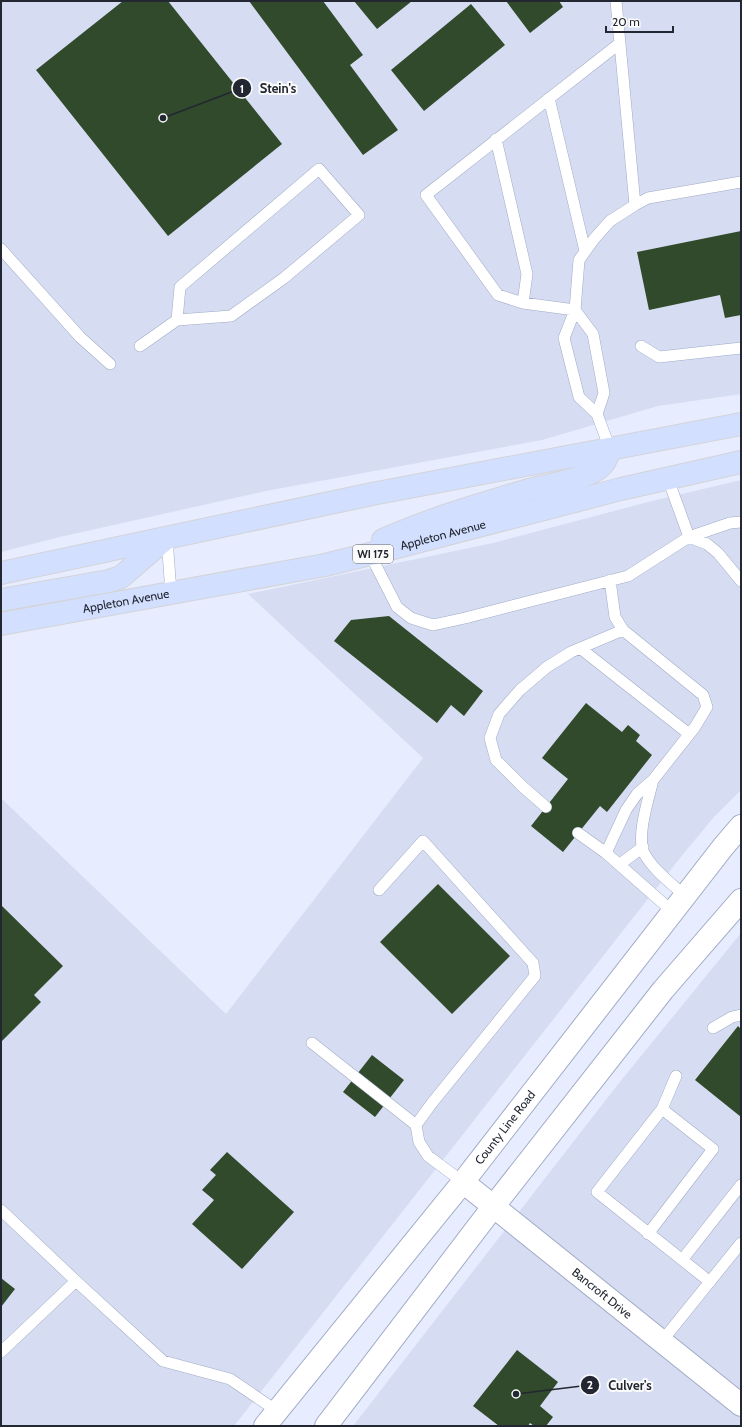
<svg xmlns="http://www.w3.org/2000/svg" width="742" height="1427" viewBox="0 0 742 1427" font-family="Cabin,sans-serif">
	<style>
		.built { fill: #d6ddf3 }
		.building { fill: #314a2c }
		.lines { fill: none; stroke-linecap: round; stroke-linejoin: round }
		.service-casing { stroke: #a0aac5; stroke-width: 12 }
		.minor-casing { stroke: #a0aac5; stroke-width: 24 }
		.secondary-casing { stroke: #a0aac5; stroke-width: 24 }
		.primary-casing { stroke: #d3d4d6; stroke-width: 24 }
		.service { stroke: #fff; stroke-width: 11 }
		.minor { stroke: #fff; stroke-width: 22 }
		.secondary { stroke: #fff; stroke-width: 22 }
		.primary { stroke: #d3dffe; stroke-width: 22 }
		.labels { text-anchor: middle; stroke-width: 4; stroke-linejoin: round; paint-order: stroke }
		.shield { fill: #fbfbfb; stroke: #64676e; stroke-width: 1 }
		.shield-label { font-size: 11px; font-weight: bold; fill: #232731 }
		.street-label { font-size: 12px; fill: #232731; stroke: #fbfbfb }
		.leader { fill: none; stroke: #232731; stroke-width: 1.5 }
		.callout-dot { fill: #232731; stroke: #fbfbfb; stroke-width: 1.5 }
		.mark-label { font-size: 12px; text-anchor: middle; font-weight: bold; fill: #fff }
		.callout-label { font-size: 13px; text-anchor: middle; font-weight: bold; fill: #232731; stroke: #fbfbfb; stroke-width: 4; stroke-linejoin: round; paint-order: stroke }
	</style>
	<rect width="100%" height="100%" fill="#e7edff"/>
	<path class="built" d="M1,1H741V394L658,406L542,440L266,491L60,537L1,552Z
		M741,480V790L714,817L684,853L234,1426H1V798L226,1014L423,758L248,594L493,543L648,502Z
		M741,933V1426H353L615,1088Z"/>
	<path class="building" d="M123,1H168L282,144L168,236L36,70Z
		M249,1H323L363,55L350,65L398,130L363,155Z
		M354,1H412L377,29Z
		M506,1H559L563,7L530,33Z
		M471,4L505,45L424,111L391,70Z
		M741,231V315L725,318L720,295L649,310L637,252Z
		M389,616L483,691L464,716L451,705L437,723L334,641L351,620Z
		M586,703L622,732L628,725L640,735L636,741L652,755L607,812L600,806L563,852L531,826L568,779L542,758Z
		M438,884L510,956L452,1014L380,942Z
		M1,905L63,966L34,995L41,1002L1,1042Z
		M738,1026L741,1029V1117L695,1080Z
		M372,1055L404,1080L375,1117L343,1092Z
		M227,1152L294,1212L242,1269L192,1224L214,1200L202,1190L216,1175L210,1170Z
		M1,1278L15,1289L1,1307Z
		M517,1350L558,1382L540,1406L553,1417L546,1426H534L530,1423L528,1426H499L473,1406Z"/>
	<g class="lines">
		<g class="service-casing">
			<path id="service" d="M616,1L635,205
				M620,43L426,195L498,295L523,303L575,310L593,334L604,393L597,414L579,397L564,338L575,310L579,260L594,239L610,221L635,205L648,198L741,182
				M549,98L585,251
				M496,139L527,274L523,303
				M1,249L80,337L110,364
				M140,346L177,320L231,316L284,278L359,215L319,169L180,287L177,320
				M641,346L659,357L741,348
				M597,414L610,449
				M668,479L689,537L707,544L718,553L741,581
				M167,538L171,593
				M370,554L397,607L411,618L433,625L465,618L628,576L689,537L730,523L741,522
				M580,648L689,734
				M653,780C649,797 636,837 644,853C653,870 671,883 685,896
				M546,807L523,787L496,760L490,738L499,714L520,690L547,667L571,652L623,630
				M578,833L606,853L673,912
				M606,853L626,810L637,794L653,780L695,727L707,707L703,695L623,630L615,617L610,580
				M620,864L643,847
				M379,890L423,841L533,963L535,976L432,1103L416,1125
				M713,1028L732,1017L741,1015
				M312,1043L416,1125L419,1142L428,1156L463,1182
				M662,1109L676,1076
				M1,1210L76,1281L163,1361L230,1379L277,1411
				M648,1234L713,1149L662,1109L597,1192L710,1282
				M682,1260L741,1185
				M662,1341L741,1243
				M1,1352L76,1281"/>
		</g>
		<g class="minor-casing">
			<g id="minor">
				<path id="s1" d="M463,1182L741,1405"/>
			</g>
		</g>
		<g class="secondary-casing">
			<g id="secondary">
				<path id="s2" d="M265,1426L463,1182L723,847L741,826"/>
				<path d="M326,1426L493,1207L663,990L741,900"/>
			</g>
		</g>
		<g class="primary-casing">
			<g id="primary">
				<path d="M383,540C428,520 475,506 522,492C545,485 571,483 592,472C604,466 606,460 610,449"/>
				<path d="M1,573L372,494L741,424"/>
				<path d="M1,600L109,581L121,577L164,540"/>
				<path id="s3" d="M1,624L325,565L370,554L621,489L741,462"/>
			</g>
		</g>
		<use href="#service" class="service"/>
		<use href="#minor" class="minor"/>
		<use href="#secondary" class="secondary"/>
		<use href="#primary" class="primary"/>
	</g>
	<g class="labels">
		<rect class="shield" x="353" y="545" width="40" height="18" rx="3"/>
		<g class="shield-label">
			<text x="373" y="558">WI 175</text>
		</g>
		<g class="street-label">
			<text dy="4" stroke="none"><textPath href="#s3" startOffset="451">Appleton Avenue</textPath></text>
			<text dy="4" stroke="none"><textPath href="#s3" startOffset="127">Appleton Avenue</textPath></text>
			<text dy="4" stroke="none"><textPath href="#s2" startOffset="383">County Line Road</textPath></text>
			<text dy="4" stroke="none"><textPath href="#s1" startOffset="178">Bancroft Drive</textPath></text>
		</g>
	</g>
	<path class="leader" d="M163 118L242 88M516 1394L590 1385"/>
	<g class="callout-dot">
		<circle cx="163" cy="118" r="4"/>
		<circle cx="516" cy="1394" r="4"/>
		<circle cx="242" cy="88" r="10"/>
		<circle cx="590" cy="1385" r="10"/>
	</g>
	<g class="mark-label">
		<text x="242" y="93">1</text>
		<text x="590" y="1389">2</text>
	</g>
	<g class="callout-label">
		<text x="278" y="93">Stein's</text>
		<text x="630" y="1390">Culver's</text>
	</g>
	<rect width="742" height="1427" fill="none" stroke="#232731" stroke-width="4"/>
	<path d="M606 26v6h67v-6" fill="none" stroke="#232731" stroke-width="2"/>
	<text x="612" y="26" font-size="12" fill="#232731" stroke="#fbfbfb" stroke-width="3" paint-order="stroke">20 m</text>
</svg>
